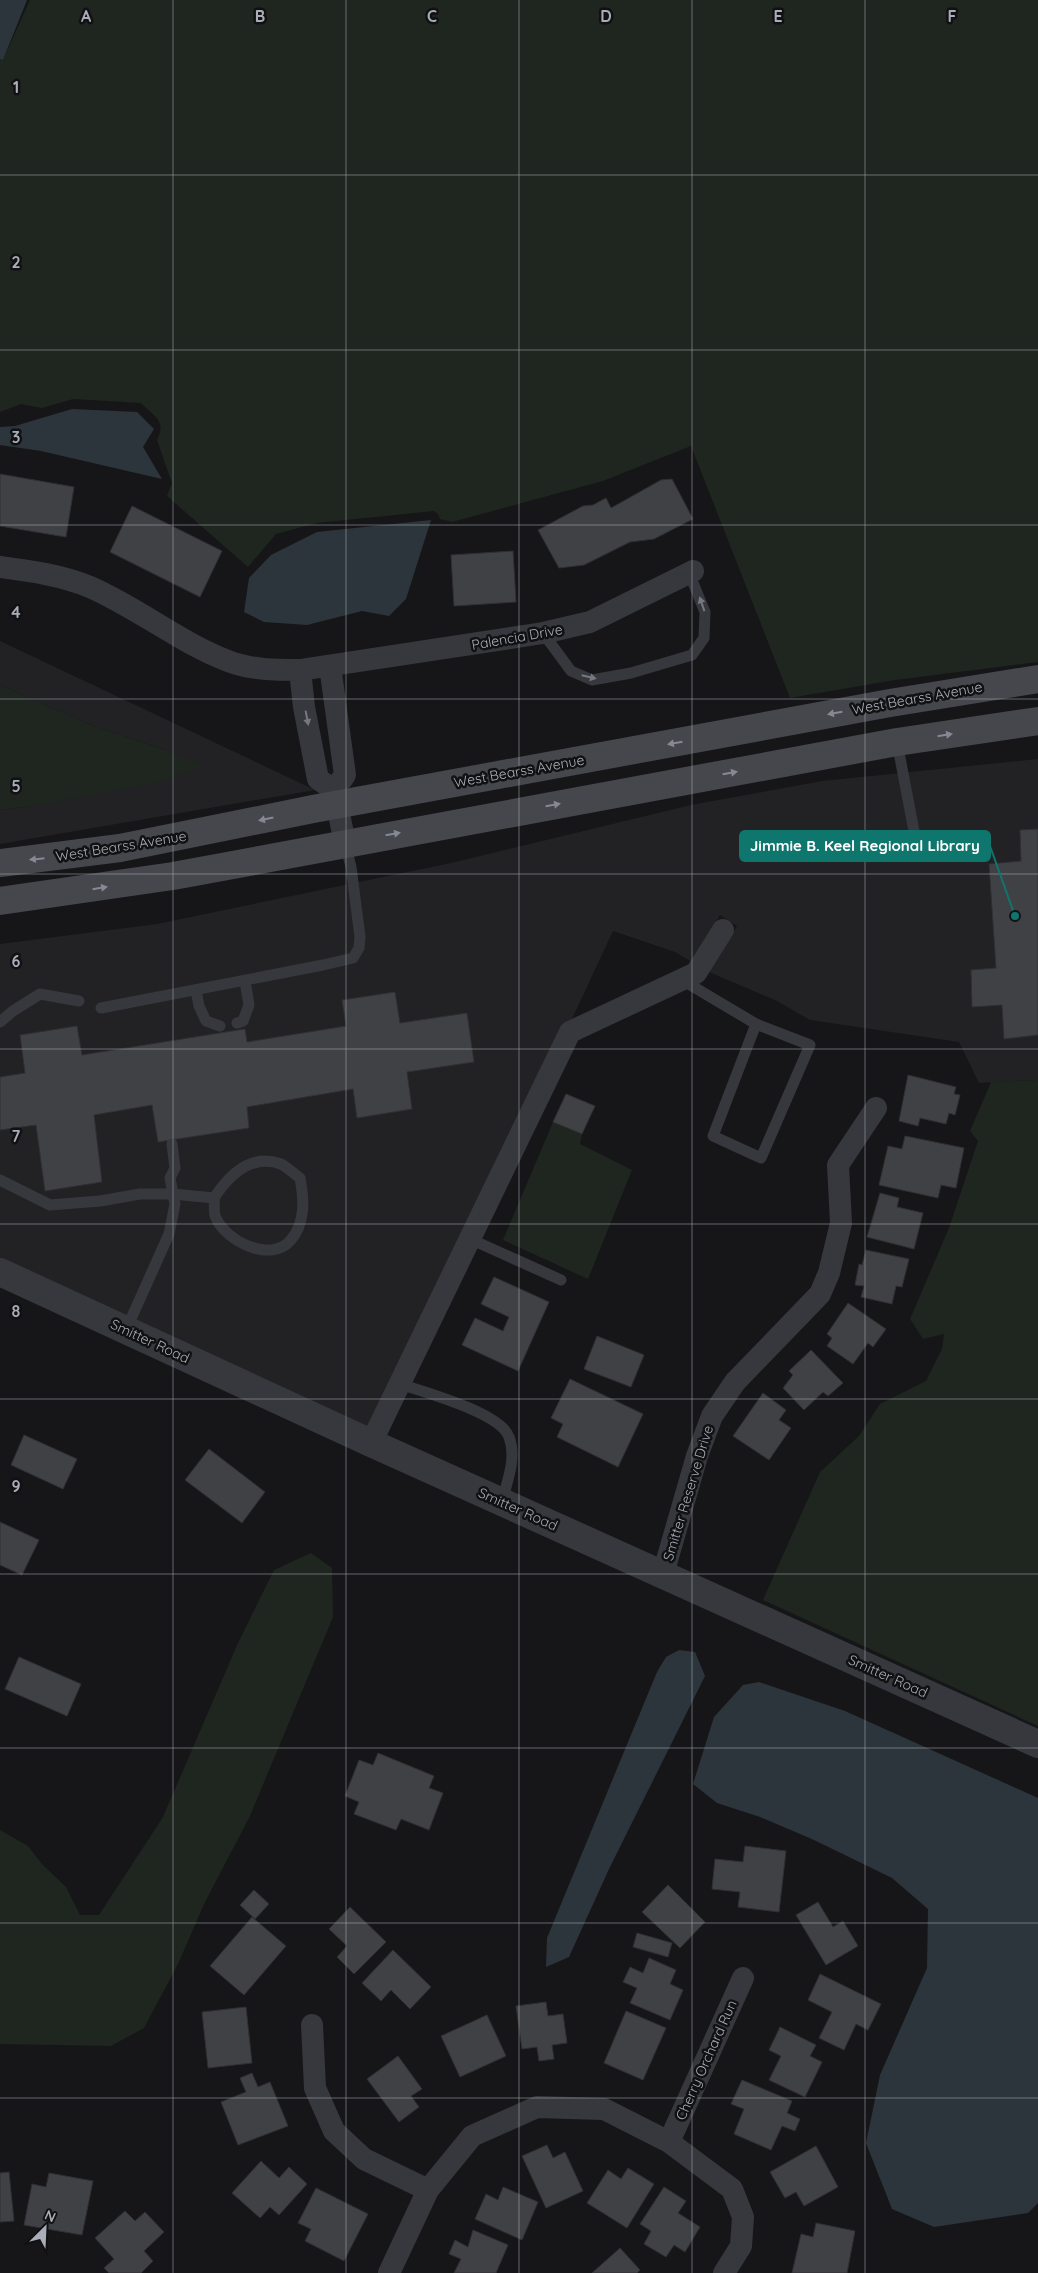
<svg xmlns="http://www.w3.org/2000/svg" width="1038" height="2273" viewBox="0 0 1038 2273" font-family="Quicksand,sans-serif">
	<style>
		.built { fill: #222225 }
		.green { fill: #1e261f }
		.water { fill: #2c353c }
		.building { fill: #404145; stroke: #303034 }
		.lines { fill: none; stroke-linecap: round; stroke-linejoin: round }
		.service { stroke: #37383d; stroke-width: 11 }
		.minor { stroke: #37383d; stroke-width: 22 }
		.tertiary { stroke: #37383d; stroke-width: 28 }
		.secondary { stroke: #45474d; stroke-width: 28 }
		.oneway { fill: #757881 }
		.oneway2 { fill: #858993 }
		.grid { fill: none; stroke: #a8adb8; stroke-width: 1; stroke-opacity: 0.55 }
		.labels { text-anchor: middle; stroke-width: 5; stroke-linejoin: round; paint-order: stroke }
		.street-label { font-size: 14px; fill: #a8adb8; stroke: #111113 }
		.grid-label { font-size: 16px; text-anchor: middle; font-weight: bold; fill: #a8adb8; stroke: #111113; stroke-width: 5; stroke-linejoin: round; paint-order: stroke }
		.leader { fill: none; stroke: #0f766e; stroke-width: 2 }
		.callout-dot { fill: #0f766e; stroke: #111113; stroke-width: 2 }
		.callout { fill: #0f766e; stroke: #0f766e; stroke-width: 2 }
		.callout-label { font-size: 15px; text-anchor: middle; font-weight: bold; fill: #fff }
	</style>
	<rect width="100%" height="100%" fill="#161618"/>
	<path class="built" d="M0,641L315,790L0,844V810L33,806L165,750L94,726L0,685Z
		M1038,759V1080L979,1083L959,1042L810,1020L777,1001L709,972L737,926L720,915L692,962L675,952L613,931L571,1021L367,1429L0,1260V944L157,924L451,863L691,805L822,781Z"/>
	<path class="green" d="M30,0H1038V662L895,680L790,698L691,446L603,481L452,522L440,519L438,514L434,511L317,523L276,534L248,567L167,496L172,483L157,440C167,421 154,416 141,403L73,399L42,408L21,404L0,412V59L3,60Z
		M0,685L94,726L165,750L202,766L163,781L33,806L0,810Z
		M1038,1080V1726L763,1600L820,1472L859,1436L880,1404L926,1381L942,1349L944,1334L923,1339L910,1319L949,1228L978,1141L970,1131L991,1082Z
		M553,1122L582,1134L580,1144L632,1170L588,1279L503,1240Z
		M311,1553L332,1568L333,1617L250,1816L205,1902L178,1964L144,2028L111,2046L0,2044V1830L28,1846L42,1864L66,1887L80,1915H99L163,1817L238,1643L274,1570Z"/>
	<path class="water" d="M0,0H27L3,60L0,59Z
		M72,409L137,412L154,429L143,447L162,479L41,451L0,445V427L15,426Z
		M431,520L406,599L389,616L362,611L307,625L264,622L244,612L249,578L271,555L317,532Z
		M679,1650L695,1652L705,1676L609,1869L569,1957L546,1967L547,1938L657,1672L666,1657Z
		M759,1682L845,1711L1038,1798V2203L1028,2213L934,2227L892,2209L866,2143L880,2075L927,1968L928,1909L892,1878L814,1840L760,1817L717,1803L693,1784L714,1717L743,1685Z"/>
	<path class="building" d="M0,474L74,487L66,537L0,526Z
		M672,479L693,519L654,539L630,542L584,565L559,568L538,530L583,506L593,505L606,498L611,508L661,480Z
		M132,506L222,551L200,597L110,552Z
		M513,551L516,602L454,606L451,555Z
		M1038,829V1035L1004,1039L1002,1005L972,1007L971,970L996,968L989,864L1021,861L1020,830Z
		M395,992L400,1023L467,1013L474,1062L407,1072L412,1109L357,1118L353,1089L247,1107L249,1128L158,1142L152,1105L94,1115L102,1182L45,1191L36,1125L0,1130V1077L25,1073L20,1035L77,1026L82,1055L245,1029L247,1042L346,1026L342,1000Z
		M908,1075L956,1087L954,1094L960,1095L955,1115L949,1113L946,1124L920,1118L918,1126L899,1121Z
		M566,1094L595,1106L582,1134L553,1122Z
		M905,1136L964,1148L956,1188L941,1185L938,1198L879,1185L888,1146L902,1149Z
		M880,1193L899,1198L897,1207L923,1213L914,1249L867,1237Z
		M866,1250L909,1259L902,1287L896,1286L892,1304L861,1297L864,1286L855,1285L859,1264L862,1265Z
		M494,1277L549,1302L518,1371L462,1345L475,1318L503,1331L509,1317L481,1304Z
		M848,1303L886,1329L873,1347L868,1343L853,1364L827,1346L832,1338L827,1334Z
		M597,1336L644,1355L631,1387L584,1369Z
		M811,1350L843,1383L828,1396L823,1392L804,1410L783,1388L793,1375L789,1371Z
		M570,1379L643,1414L618,1467L557,1437L563,1424L551,1418Z
		M763,1393L786,1410L779,1420L791,1428L769,1460L733,1436Z
		M24,1435L77,1459L63,1489L11,1465Z
		M209,1449L265,1492L242,1523L185,1480Z
		M0,1522L39,1540L22,1575L0,1565Z
		M19,1657L81,1684L67,1716L5,1689Z
		M378,1753L434,1776L429,1788L443,1793L429,1830L401,1819L396,1830L354,1814L359,1802L345,1796L359,1760L373,1765Z
		M745,1846L786,1851L779,1912L738,1907L740,1892L712,1889L715,1859L743,1862Z
		M668,1885L705,1922L680,1948L642,1912Z
		M254,1890L269,1904L255,1919L240,1905Z
		M818,1902L833,1927L843,1921L858,1946L826,1965L796,1915Z
		M350,1907L386,1942L354,1974L337,1957L347,1946L329,1929Z
		M252,1917L286,1946L244,1995L210,1966Z
		M637,1933L672,1943L668,1957L633,1947Z
		M393,1950L431,1987L410,2009L391,1990L381,2001L362,1983Z
		M649,1958L676,1970L670,1984L683,1990L670,2020L630,2003L637,1988L623,1982L630,1967L643,1973Z
		M820,1974L881,2004L868,2030L856,2024L844,2050L819,2038L832,2012L808,2000Z
		M546,2002L548,2016L563,2014L567,2043L552,2045L554,2059L539,2061L537,2047L522,2049L516,2006Z
		M246,2007L252,2063L208,2068L202,2012Z
		M626,2011L666,2028L643,2080L604,2063Z
		M487,2015L506,2056L460,2077L441,2036Z
		M780,2027L816,2045L810,2056L822,2062L805,2097L769,2080L781,2056L769,2050Z
		M398,2056L422,2089L411,2096L419,2107L399,2122L367,2079Z
		M252,2073L258,2087L270,2082L288,2126L238,2145L221,2102L246,2092L240,2078Z
		M742,2080L792,2101L787,2113L800,2119L795,2131L782,2126L771,2150L734,2134L744,2109L731,2104Z
		M547,2145L553,2158L565,2152L583,2191L546,2208L522,2156Z
		M816,2146L838,2187L804,2206L796,2192L785,2198L770,2172Z
		M261,2161L279,2178L289,2167L307,2184L279,2215L270,2207L260,2218L232,2193Z
		M628,2168L654,2184L627,2228L587,2203L608,2170L621,2179Z
		M9,2172L14,2221L0,2222V2173Z
		M49,2173L93,2181L82,2235L24,2225L32,2184L46,2187Z
		M503,2187L538,2202L522,2240L475,2219L486,2194L498,2200Z
		M664,2187L686,2201L678,2213L700,2227L685,2252L674,2245L666,2257L644,2244L651,2231L640,2224Z
		M316,2188L368,2214L344,2261L305,2241L311,2229L298,2223Z
		M125,2211L135,2221L145,2212L164,2232L144,2251L153,2261L141,2273H109L104,2268L114,2259L95,2238Z
		M816,2223L855,2231L847,2273H792L801,2234L813,2237Z
		M473,2230L508,2245L496,2273H454L461,2259L449,2254L455,2240L468,2247Z
		M620,2248L640,2270L637,2273H592Z"/>
	<g class="lines">
		<path class="service" d="M543,633L571,671L592,680L631,673L692,655L704,638L705,612L689,573
			M897,742L914,831
			M682,980L756,1024L713,1136L761,1158L810,1045L756,1024
			M196,990L199,1006L206,1021L220,1026
			M101,1008L323,965L353,958L359,948L360,937L351,867L345,843
			M0,1022L13,1011L40,994L79,1001
			M237,1023L243,1021L249,1005L245,981
			M0,1180L50,1205L100,1201L140,1194H173L214,1198C215,1204 213,1213 216,1218C226,1241 270,1263 290,1241C306,1223 304,1199 300,1178C294,1174 287,1167 281,1164C251,1153 229,1175 214,1198
			M470,1239L561,1280
			M126,1330L169,1234L175,1204L170,1178L175,1168L172,1144
			M400,1384C424,1392 501,1413 509,1437C517,1458 507,1481 502,1502"/>
		<path class="minor" d="M0,567C30,571 61,575 90,587C138,608 179,642 228,661C251,670 276,670 300,670L543,633L590,622L693,571
			M330,666L345,775L334,790
			M300,670L304,707L318,779L334,790L345,843
			M371,1443L570,1032L696,973L723,930
			M663,1574L697,1456L712,1416L735,1382L820,1294L829,1273L841,1223L838,1165L876,1108
			M312,2025L315,2088L334,2131L364,2159L428,2190
			M669,2142L743,1978
			M389,2273L428,2190L472,2136L537,2107L604,2109L669,2142L732,2189L743,2217L741,2246L724,2273"/>
		<path class="tertiary" d="M0,1272L371,1443L1038,1744"/>
		<path class="secondary" d="M0,863L120,848L313,809L890,703L1038,679
			M0,901L173,876L897,742L1038,721"/>
	</g>
	<defs><path id="oneway-solid" d="M-6-.8H1V-3.2L6.5 0L1 3.2V.8H-6Z" transform="scale(1.25)"/></defs>
	<g class="oneway">
		<use href="#oneway-solid" transform="translate(702 604) rotate(-109)"/>
		<use href="#oneway-solid" transform="translate(589 677) rotate(13)"/>
		<use href="#oneway-solid" transform="translate(307 718) rotate(79)"/>
	</g>
	<g class="oneway2">
		<use href="#oneway-solid" transform="translate(835 713) rotate(170)"/>
		<use href="#oneway-solid" transform="translate(945 735) rotate(-9)"/>
		<use href="#oneway-solid" transform="translate(675 743) rotate(170)"/>
		<use href="#oneway-solid" transform="translate(730 773) rotate(-10)"/>
		<use href="#oneway-solid" transform="translate(553 805) rotate(-10)"/>
		<use href="#oneway-solid" transform="translate(266 819) rotate(168)"/>
		<use href="#oneway-solid" transform="translate(393 834) rotate(-10)"/>
		<use href="#oneway-solid" transform="translate(37 859) rotate(174)"/>
		<use href="#oneway-solid" transform="translate(100 888) rotate(-9)"/>
	</g>
	<path class="grid" d="M173,0V2273M346,0V2273M519,0V2273M692,0V2273M865,0V2273M0,175H1038M0,350H1038M0,525H1038M0,699H1038M0,874H1038M0,1049H1038M0,1224H1038M0,1399H1038M0,1574H1038M0,1748H1038M0,1923H1038M0,2098H1038"/>
	<g class="labels">
		<g class="street-label">
			<text transform="translate(517 637) rotate(-10)" y="5">Palencia Drive</text>
			<text transform="translate(917 698) rotate(-10)" y="5">West Bearss Avenue</text>
			<text transform="translate(519 771) rotate(-10)" y="5">West Bearss Avenue</text>
			<text transform="translate(121 846) rotate(-9)" y="5">West Bearss Avenue</text>
			<text transform="translate(150 1341) rotate(25)" y="5">Smitter Road</text>
			<text transform="translate(688 1493) rotate(-73)" y="5">Smitter Reserve Drive</text>
			<text transform="translate(518 1509) rotate(24)" y="5">Smitter Road</text>
			<text transform="translate(888 1676) rotate(24)" y="5">Smitter Road</text>
			<text transform="translate(706 2060) rotate(-66)" y="5">Cherry Orchard Run</text>
		</g>
	</g>
	<g class="grid-label">
		<text x="86" y="22">A</text>
		<text x="260" y="22">B</text>
		<text x="432" y="22">C</text>
		<text x="606" y="22">D</text>
		<text x="778" y="22">E</text>
		<text x="952" y="22">F</text>
		<text x="16" y="93">1</text>
		<text x="16" y="268">2</text>
		<text x="16" y="443">3</text>
		<text x="16" y="618">4</text>
		<text x="16" y="792">5</text>
		<text x="16" y="967">6</text>
		<text x="16" y="1142">7</text>
		<text x="16" y="1317">8</text>
		<text x="16" y="1492">9</text>
	</g>
	<path class="leader" d="M1015 916L990 846"/>
	<circle class="callout-dot" cx="1015" cy="916" r="5"/>
	<rect class="callout" x="740" y="831" width="250" height="30" rx="5"/>
	<g class="callout-label">
		<text x="865" y="851">Jimmie B. Keel Regional Library</text>
	</g>
	<g transform="translate(45 2228) rotate(24)" stroke="#111113" stroke-width="4" paint-order="stroke">
	<path d="M0-4L9 19L0 12L-9 19Z" fill="#a8adb8"/>
	<text y="-8" font-size="14" font-weight="bold" text-anchor="middle" fill="#a8adb8">N</text>
	</g>
</svg>
